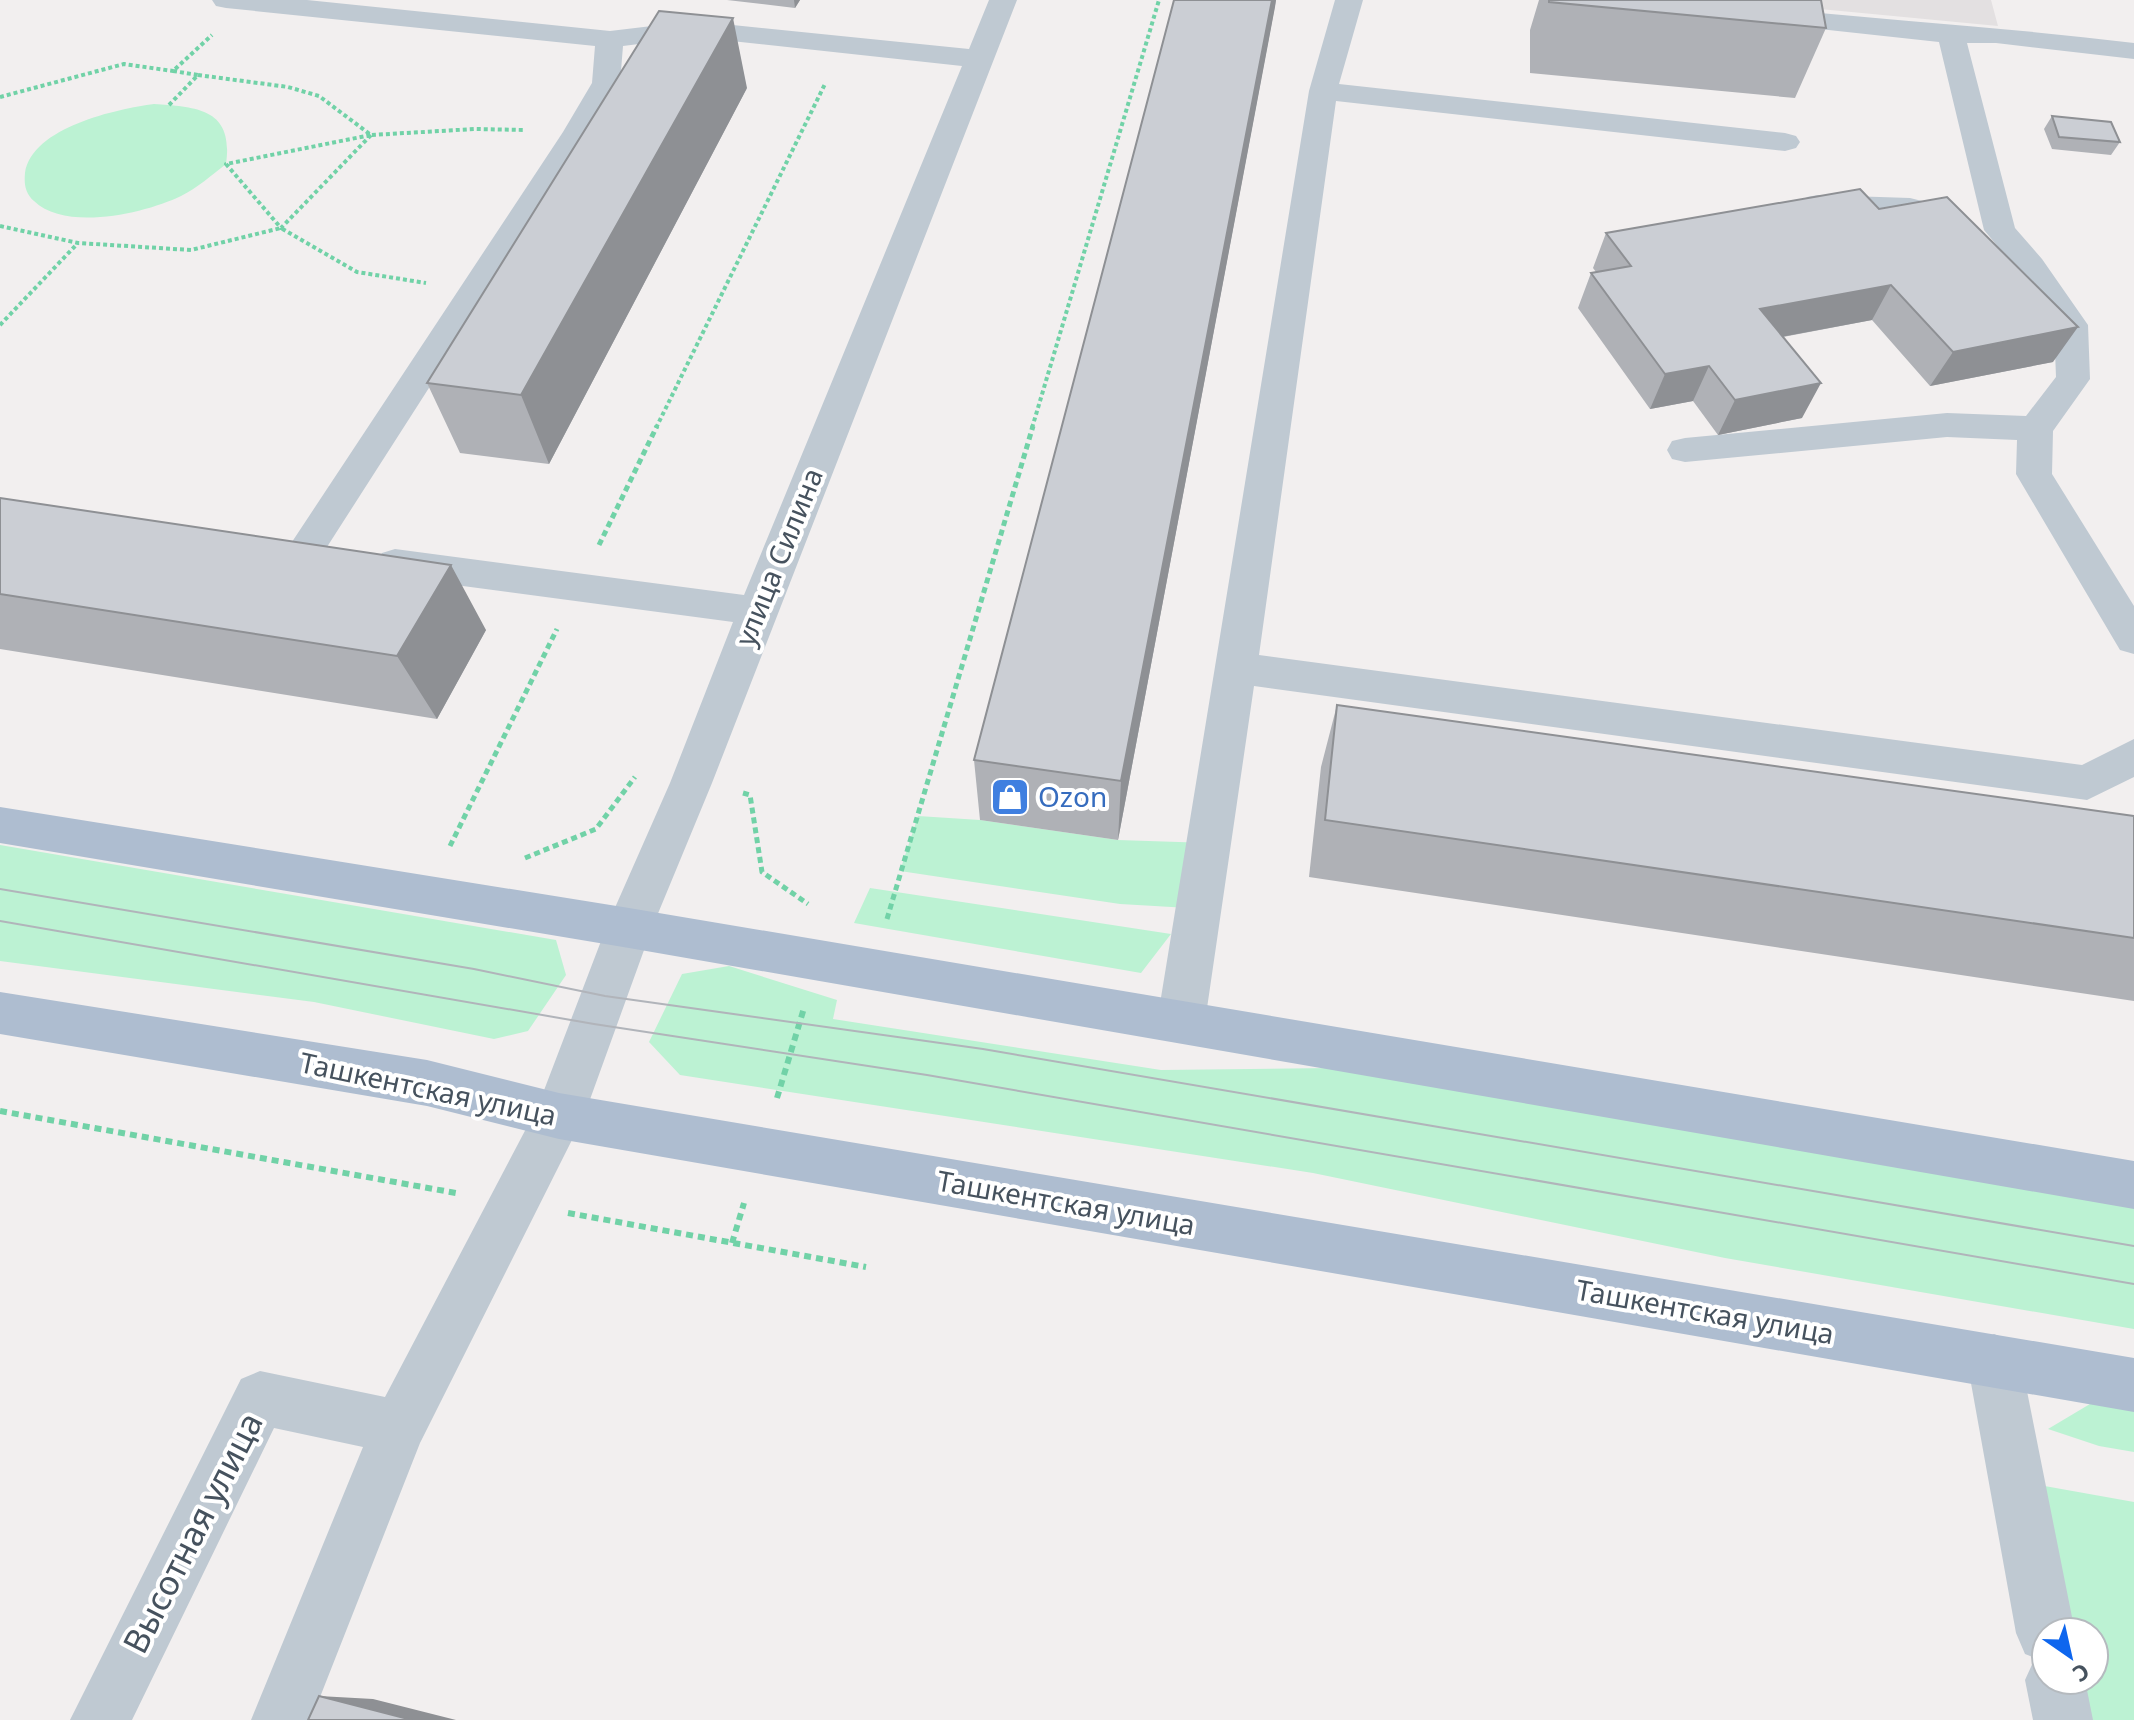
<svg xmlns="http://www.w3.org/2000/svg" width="2134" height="1720" viewBox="0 0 2134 1720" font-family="'Noto Sans',sans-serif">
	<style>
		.education { fill: #e3e0e1 }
		.green { fill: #bcf2d3 }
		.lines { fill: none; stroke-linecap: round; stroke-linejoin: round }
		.path-far2 { stroke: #71d2a7; stroke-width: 4; stroke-dasharray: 4 3; stroke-linecap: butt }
		.path-far1 { stroke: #71d2a7; stroke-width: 5; stroke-dasharray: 6 4; stroke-linecap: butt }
		.path { stroke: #71d2a7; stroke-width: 6; stroke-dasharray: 7 5; stroke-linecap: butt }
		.minor { fill: #bfc9d2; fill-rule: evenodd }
		.major { fill: #aebdd0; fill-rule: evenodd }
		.tram { stroke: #b1b4ba; stroke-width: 2 }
		.wall { fill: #afb1b6 }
		.shaded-wall { fill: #8e9094 }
		.building { fill: #cbced4; stroke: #8e9094; stroke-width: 2 }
		.labels { text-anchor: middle; stroke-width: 8; stroke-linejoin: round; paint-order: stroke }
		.street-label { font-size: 28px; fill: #46525e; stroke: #fff }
		.shop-label { font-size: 28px; fill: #366cbe; stroke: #fff; text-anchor: start }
		.near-street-label { font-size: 34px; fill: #46525e; stroke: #fff }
	</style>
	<rect width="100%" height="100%" fill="#f2efef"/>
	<path class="education" d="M1727,0H1991L1998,26Z"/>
	<path class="green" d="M154,104C198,107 234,109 226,164C212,175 197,188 181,196C146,213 66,232 34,201C25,193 24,184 25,173C32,127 117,109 154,104Z
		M918,816L980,820L1118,840L1209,843L1206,909L1120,904L900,871Z
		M0,845L556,940L566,975L528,1031L494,1039L314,1002L0,961Z
		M870,888L1171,934L1141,973L854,923Z
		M729,966L837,1000L833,1019L1161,1070L1332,1068L2134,1207V1329L1725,1258L1313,1173L680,1075L649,1042L682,974Z
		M2095,1401L2134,1408V1452L2099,1446L2048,1429Z
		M2016,1481L2134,1502V1720H2063L2055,1680H2094V1632H2046Z"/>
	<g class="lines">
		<path class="path-far2" d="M198,75L288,87L319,96L371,135L475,129L525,130
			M0,97L124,64L173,71
			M169,105L198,75L173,71L212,35
			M371,135L281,228L226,164Z
			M0,226L78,243L191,250L281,228L357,272L426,283
			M0,325L78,243
			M656,428L825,84
			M1032,428L1159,0"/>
		<path class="path-far1" d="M599,545L657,426
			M743,793L750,795L762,872L808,904
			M450,846L557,629
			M525,858L596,829L635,777
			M887,919L1033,426"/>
		<path class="path" d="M777,1098L804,1008
			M0,1111L456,1193
			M568,1213L866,1267
			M732,1243L744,1203"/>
		<path class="minor" d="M212,0H307L610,31L694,21L969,49L989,0H1017L712,783L652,928L584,1116L420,1443L311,1720H251L363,1447L274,1428L132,1720H70L241,1379L260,1371L385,1397L538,1106L606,928L670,783L733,622L395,577L382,573L376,563L382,553L395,549L744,595L962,66L694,37L623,46L620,83L593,132L318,561L305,565L292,561L286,551L563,132L592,83L595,46L226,8L216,6Z
			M1335,0H1363L1339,84L1785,133L1796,136L1800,142L1796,148L1785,151L1336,101L1259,655L2082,765L2134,739V777L2087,800L1254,686L1205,1022L1198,1037L1181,1043L1164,1037L1157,1022L1309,91Z
			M1766,8C1889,20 2011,28 2134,43V59L1996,43H1967L2015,228L2042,259L2088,325L2090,379L2053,431L2052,474L2134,606V654L2120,650L2016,474L2017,440L1947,437L1685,462L1672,459L1667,450L1672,441L1685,438L1947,413L2026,416L2056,377L2054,325L2020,273L1984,230L1939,42L1756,22L1752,16L1756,10Z
			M1818,195L1910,198L1962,211L1967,218L1962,225L1951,227L1909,216L1807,211L1802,204L1807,197Z
			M1994,1334L2013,1342L2021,1361L2075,1632H2046V1680H2085L2093,1720H2033L2025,1680L2035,1658L2025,1654L2016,1633L1967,1361L1975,1342Z"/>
		<path class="major" d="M0,807L629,908L2134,1161V1209L629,948L0,843Z
			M0,992L427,1060L559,1093L2134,1358V1412L559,1139L427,1106L0,1034Z"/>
		<path class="tram" d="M0,889L474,969L605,996L983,1049L2134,1246
			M0,921L594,1024L927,1075L2134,1284"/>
	</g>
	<path class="wall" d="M727,0H800L795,8Z
		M1174,0H1276L1118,840L980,820L974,760Z
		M1539,0H1821L1826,28L1795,98L1530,73V30Z
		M747,88L549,464L460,453L427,383Z
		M2052,116L2120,142L2111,155L2052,149L2044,129Z
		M1879,209L2053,362L1930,386L1872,320L1783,337L1802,418L1718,435L1693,401L1650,409L1578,308L1591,273L1596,272L1593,268L1606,233Z
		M0,498L486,630L437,719L0,649Z
		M1337,705L2134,816V1001L1309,877L1321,767Z"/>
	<path class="shaded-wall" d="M794,0H800L795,8Z
		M1272,0H1276L1275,7L1118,840L1121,781Z
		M733,18L747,88L549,464L521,395Z
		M1891,285L1872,320L1743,344L1760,309Z
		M2078,327L2053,362L1930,386L1953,352Z
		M1709,366L1693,401L1650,409L1665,374Z
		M1821,383L1802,418L1718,435L1735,400Z
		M451,565L486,630L437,719L397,656Z
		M319,1696L373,1699L456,1720H412Z"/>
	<path class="building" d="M1174,0H1272L1121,781L974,760Z
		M1549,0H1821L1826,28L1549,2Z
		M659,11L733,18L521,395L427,383Z
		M2052,116L2111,122L2120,142L2059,137Z
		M1860,189L1879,209L1947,197L2078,327L1953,352L1891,285L1760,309L1821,383L1735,400L1709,366L1665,374L1591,273L1631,266L1606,233Z
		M0,498L451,565L397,656L0,594Z
		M1337,705L2134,816V938L1325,820Z
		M319,1696L412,1720H308Z"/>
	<defs>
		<g id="shop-square" transform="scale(2)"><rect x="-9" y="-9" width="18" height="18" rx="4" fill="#3f7fe0" stroke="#fff"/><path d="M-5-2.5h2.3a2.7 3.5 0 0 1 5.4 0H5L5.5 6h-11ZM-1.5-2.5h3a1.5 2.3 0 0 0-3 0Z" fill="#fff"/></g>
	</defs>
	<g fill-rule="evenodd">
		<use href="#shop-square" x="1010" y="797"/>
	</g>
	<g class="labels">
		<g class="street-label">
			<text transform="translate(779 557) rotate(-68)" y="10">улица Силина</text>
			<text transform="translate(428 1089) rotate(12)" y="10">Ташкентская улица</text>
			<text transform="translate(1066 1203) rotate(10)" y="10">Ташкентская улица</text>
			<text transform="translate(1705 1312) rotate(10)" y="10">Ташкентская улица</text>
		</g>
		<g class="shop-label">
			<text x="1038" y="807">Ozon</text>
		</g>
		<g class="near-street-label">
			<text transform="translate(193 1533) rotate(-63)" y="12">Высотная улица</text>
		</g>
	</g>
	<g transform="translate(2070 1656) rotate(146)"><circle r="38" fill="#ffffff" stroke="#b5babf" stroke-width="2"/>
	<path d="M0-6L14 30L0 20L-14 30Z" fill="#0e66ee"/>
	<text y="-12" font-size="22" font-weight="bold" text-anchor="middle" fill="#46525e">С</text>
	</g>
</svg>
